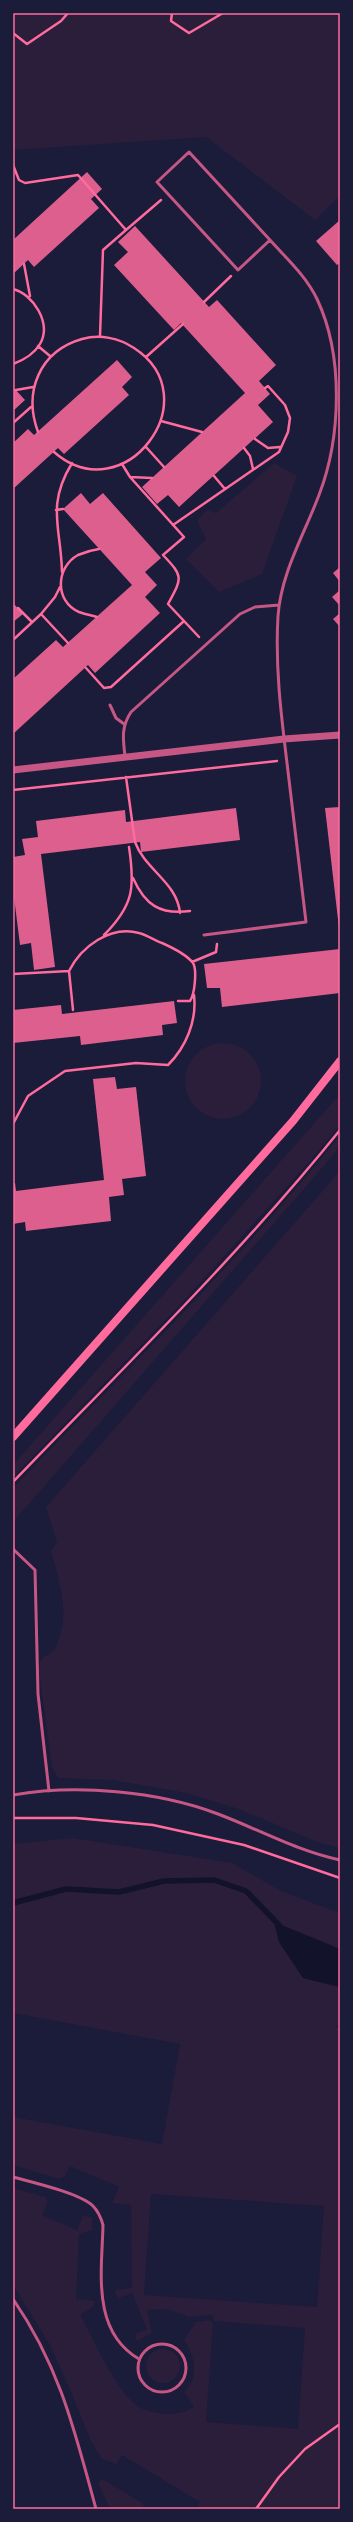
<svg xmlns="http://www.w3.org/2000/svg" width="353" height="2522" viewBox="0 0 353 2522" font-family="'Titillium Web',sans-serif">
	<style>
		.green { fill: #2a1e3b; fill-rule: evenodd }
		.water { fill: #12122b }
		.lines { fill: none; stroke-linecap: round; stroke-linejoin: round }
		.stream { stroke: #12122b; stroke-width: 5.5 }
		.building { fill: #dd5f8e }
		.path { stroke: #ff6b9d; stroke-width: 2.5 }
		.service { stroke: #c65784; stroke-width: 3 }
		.tertiary { stroke: #c65784; stroke-width: 7 }
		.secondary { stroke: #ff6b9d; stroke-width: 8 }
		.neatline { fill: none; stroke: #ff6b9d; stroke-width: 1.5 }
	</style>
	<rect width="100%" height="100%" fill="#1b1b3a"/>
	<path class="green" d="M13,13H340V196L315,220L206,137L13,150Z
		M274,463L297,476L262,574L219,592L186,559L206,539L197,521L207,510L216,513Z
		M185 1081a38 38 0 1 1 76 0a38 38 0 1 1-76 0Z
		M340,1094V1125L311,1160L178,1307L13,1477V1465Z
		M340,1135V1146L323,1167L13,1522V1488C123,1373 241,1260 340,1135Z
		M340,1171V1848L317,1842L239,1809L186,1793L113,1780L58,1778L52,1767L39,1671C40,1650 49,1660 55,1648C72,1616 59,1583 51,1550L57,1543L46,1507Z
		M73,1838L232,1863L281,1891L340,1913V1949L274,1922L303,1978L340,1987V2025L335,2026L340,2029V2509H197L200,2502L122,2455L116,2464L101,2458L91,2441L72,2394L50,2345L13,2285V2188L46,2197L48,2202L42,2215L77,2230L83,2216L92,2217V2230L79,2234L76,2299L95,2301L93,2307L80,2315C94,2339 116,2392 139,2407C148,2412 158,2413 168,2414C177,2414 188,2412 194,2406L185,2393C186,2388 189,2387 191,2383C198,2368 192,2352 184,2340L196,2322L210,2320L213,2324L206,2422L298,2429L305,2328L214,2321L212,2315L188,2317L168,2309L147,2310L152,2333L138,2341L135,2339L137,2333L147,2329L132,2293L119,2298L115,2293L116,2290L132,2288L131,2205L112,2203L119,2187L70,2166L65,2176L59,2179L13,2165V2117L162,2144L180,2044L13,2013V1844ZM151,2194L324,2206L317,2307L144,2295Z
		M146 2366a17 17 0 1 1 34 0a17 17 0 1 1-34 0Z
		M102,2479L141,2502L146,2509H110L98,2483Z"/>
	<path class="water" d="M274,1922L340,1949V1987L303,1978L279,1942Z"/>
	<g class="lines">
		<path class="stream" d="M13,1903L66,1889L119,1892L164,1881L214,1880L246,1891L279,1925"/>
	</g>
	<path class="building" d="M87,172L102,189L91,199L99,208L34,267L28,260L13,274V240Z
		M340,220V263L337,265L316,241Z
		M135,226L209,307L217,300L276,365L259,381L270,394L258,405L273,422L179,507L168,495L157,504L142,487L245,393L181,323L174,330L114,265L128,252L118,242Z
		M117,360L132,377L122,387L129,395L64,454L58,448L13,489V443L28,429L34,435Z
		M13,387L25,400L13,411Z
		M81,493L90,504L103,493L161,558L145,572L157,585L145,597L160,613L95,673L88,665L13,734V679L56,640L63,647L132,585L63,509Z
		M340,567V582L333,573Z
		M340,590V606L332,597Z
		M13,603L23,614L13,622Z
		M340,613V627L333,619Z
		M340,807V928H339L325,808Z
		M236,808L240,840L141,852L140,842L41,854L55,967L34,970L31,943L20,945L13,889V857L25,855L22,839L38,837L36,821L125,810L126,822Z
		M340,949V993L222,1007L220,988H207L204,964Z
		M174,1001L177,1023L162,1025L163,1035L81,1045L80,1036L13,1043V1010L61,1005L62,1014Z
		M115,1077L117,1089L136,1087L146,1176L122,1179L124,1195L109,1197L111,1221L26,1231L25,1222L13,1224V1183H15L16,1191L104,1180L93,1079Z"/>
	<g class="lines">
		<path class="path" d="M172,13L171,21L189,33L223,13
			M13,33L27,44L61,21L68,13
			M13,165L19,180L25,183L78,175L126,230L103,250L100,336
			M126,230L161,200
			M24,264L30,296
			M13,289C33,294 52,323 40,344C34,354 24,360 13,364
			M204,302L231,276
			M38,346L50,356
			M146,357L183,324
			M16,390L33,387
			M161,421L202,432
			M13,423L31,407
			M38,432C23,391 40,351 82,339C100,334 119,338 134,348C211,398 124,513 54,452
			M255,439L268,448L280,447
			M146,447L164,467
			M244,448L250,456L253,469
			M122,464L130,477L152,478
			M214,476L225,489
			M56,510L63,509
			M173,525L279,452L288,432L290,418L285,405L268,386L265,388
			M62,572C61,527 46,506 72,463
			M60,587L55,597L41,614L68,643
			M18,608L32,622
			M97,617C91,615 84,614 79,612C54,601 56,567 78,555C85,552 92,550 99,549
			M184,621L199,637
			M13,640L41,614
			M86,668L104,688L111,687L184,621L168,604C182,578 184,577 163,555L184,537L130,477
			M126,777L135,842C145,870 177,882 180,913
			M13,790L277,761
			M133,878C145,905 160,915 190,911
			M104,935C134,905 135,887 129,847
			M192,962L216,952L217,944
			M69,971L73,1010
			M13,974L69,971C81,947 110,925 139,933C147,935 154,940 162,943C171,947 186,954 193,963C197,969 195,994 190,1001H178
			M13,1124L28,1096L65,1071L136,1063L168,1065C186,1047 197,1021 194,995
			M13,1482C124,1367 240,1254 340,1130
			M13,1818H76L153,1825L244,1845L340,1878
			M256,2509L279,2477L305,2449L340,2424"/>
		<path class="service" d="M189,152L270,240L238,270L157,182Z
			M110,705L116,718L124,724
			M125,756C123,739 121,727 131,712L240,614L255,607L279,605
			M204,935L306,922C300,869 293,816 287,763C281,714 275,666 278,616C281,573 304,535 319,495C341,438 344,356 317,299C306,276 287,259 270,240
			M13,1549L35,1570L38,1694L49,1791
			M13,1795C76,1784 158,1791 218,1814C258,1829 297,1851 340,1860
			M13,2177C31,2182 80,2193 93,2206C98,2211 101,2218 103,2225C102,2271 91,2331 139,2359
			M13,2299C60,2367 75,2432 96,2509
			M138 2368a24 24 0 1 1 48 0a24 24 0 1 1-48 0Z"/>
		<path class="tertiary" d="M13,770L284,739L340,735"/>
		<path class="secondary" d="M13,1437L293,1121L340,1061"/>
	</g>
	<rect width="353" height="2522" fill="none" stroke="#1b1b3a" stroke-width="28"/>
	<rect x="14" y="14" width="325" height="2494" class="neatline"/>
</svg>
